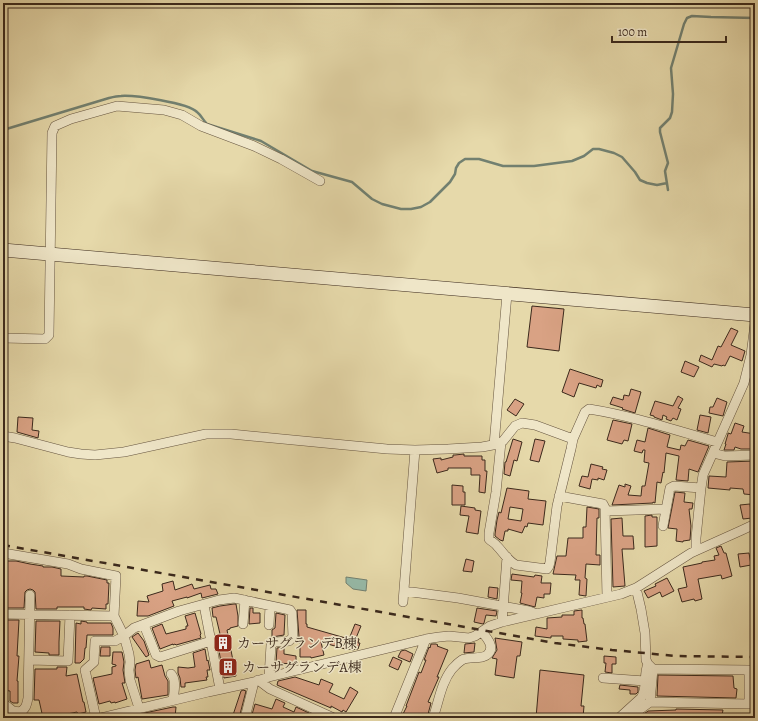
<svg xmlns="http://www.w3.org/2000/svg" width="758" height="721" viewBox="0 0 758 721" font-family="Alegreya,'Noto Serif JP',serif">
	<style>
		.water { fill: #96baa8; stroke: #728070 }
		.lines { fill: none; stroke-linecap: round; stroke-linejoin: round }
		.stream { stroke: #728070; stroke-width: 2.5 }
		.building { fill: #d9a284; stroke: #3b291c; fill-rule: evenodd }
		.street-casing { stroke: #665540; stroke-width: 10 }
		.secondary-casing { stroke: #3b291c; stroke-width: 14 }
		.street { stroke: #efe6c8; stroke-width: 9 }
		.secondary { stroke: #efe6c8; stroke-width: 13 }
		.rail { stroke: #3b291c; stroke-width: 2.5; stroke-dasharray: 7 7; stroke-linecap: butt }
		.labels { text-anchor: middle; stroke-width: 3; stroke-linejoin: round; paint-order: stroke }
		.poi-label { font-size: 14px; fill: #3b291c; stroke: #efe6c8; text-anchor: start }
	</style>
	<rect width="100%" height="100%" fill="#e6d9aa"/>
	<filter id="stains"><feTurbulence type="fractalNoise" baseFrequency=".005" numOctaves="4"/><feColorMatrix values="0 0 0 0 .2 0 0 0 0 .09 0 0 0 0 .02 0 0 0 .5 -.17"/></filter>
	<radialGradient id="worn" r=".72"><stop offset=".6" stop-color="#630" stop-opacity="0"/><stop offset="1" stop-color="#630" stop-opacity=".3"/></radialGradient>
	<path class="water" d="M346,577L367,580L366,591L353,589L346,583Z"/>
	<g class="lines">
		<path class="stream" d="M153,4V3
			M3,130L109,98C113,97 117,96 121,96C135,95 188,103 197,112C201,115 203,120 207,124L261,141L312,171L352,182L372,199L382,204L401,209H411L421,207L430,202L450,182L455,174L456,168L459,163L465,159H479L503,166H534L572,161L584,156L593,149H599L614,153L622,157L635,172L640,180L647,183L657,185L667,183
			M668,190L665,171L668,163L660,132V128L670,118L672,112L673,94L671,68L684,24L687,18L692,16L711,17L755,18"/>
	</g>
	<path class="building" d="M532,306L564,309L559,351L527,347Z
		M731,328L738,331L731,345L745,351L742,361L730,356L725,366L723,365L722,366L714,364L712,367L699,361L701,355L712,360L718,346L721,347Z
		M685,361L699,367L694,377L681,372Z
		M570,369L603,380L601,387L597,385L596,388L579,383L574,397L562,392Z
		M631,389L641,392L635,413L622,409L623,408L610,404L613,397L623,400L624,395L629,396Z
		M678,396L683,399L678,408L681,409L677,420L673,418L671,421L666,419L667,417L663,415L662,420L654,417V416L650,415L655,401L673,406Z
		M717,398L727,402L723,416L709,413L710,407H713Z
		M515,399L524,404L516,416L507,410Z
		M700,415L711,417L708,433L697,430Z
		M18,417L33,418L32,430L39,431L38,438L17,432Z
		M613,420L632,424L628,441L624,440L622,444L607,440Z
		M735,423L744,426L742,432L755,434V449H741L735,447L734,450H724L726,444H725L728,434V433L731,434Z
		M648,428L670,435L667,447L680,450L681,445L685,446L688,440L709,446L698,472L689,469L688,481L676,480L679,456L666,453L664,473L663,472L661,483L657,482L655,503L653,502V503L612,505L619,485L625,487V484L631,486L628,495L641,496L642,486H645L649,463L644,462L645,450H643L642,453L634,451L637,440L645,442Z
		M513,439L522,442L517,461L514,460L510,476L504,474L505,462H506Z
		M535,439L545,441L539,462L530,460Z
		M464,454V456H482V460H485V471H487L485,493L479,492L480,475H471V468H448V470L437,473L433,459L441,458V460L453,457V455H455Z
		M755,461V495L744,494L743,489L730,488V490L708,488L709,476L726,477L727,462Z
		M591,464L603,467L602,469L607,470L604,480L598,478V480L592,479L590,489L579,486L582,476L588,477Z
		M452,485L463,486V492H465V505H452Z
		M507,488L529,491L528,499L546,501L543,525L528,523L527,527L525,526L522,533L508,529V531H505L503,541L500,540L495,536V534L497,520L499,512L501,513ZM510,507L523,509L521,521L508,519Z
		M675,492L685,493L684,502L693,503L692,509H689L691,526L690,540L683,541V542L676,541L677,529L668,528Z
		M750,504L752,518L743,519L740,505Z
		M461,506L475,508V510L481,511L478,534L466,532L469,516L460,515Z
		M587,507L599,509V518H597L596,555H600V565L586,564L585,578L587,579L586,596L579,595L580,580H575L576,575L553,574L557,556H566L568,538H583V527H586Z
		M652,515V517H657V546L645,547V516Z
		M622,518L623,536H633L634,549H622L625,586L613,587L611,519Z
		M721,546L724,553H726L732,576L722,579L721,575L698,579L702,599L695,601L694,599L682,602L678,589L687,587L683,567L702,563V562L715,560L714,556L719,555L716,548Z
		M749,553L751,565L740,567L738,554Z
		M466,559L474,561L472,572L463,571Z
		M3,561H16L30,564L43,566V567H52L61,569V576L84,577V576H87L107,580V583H109L108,604H106V609L92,608L91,610L84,609V607H57V609H36L35,592L33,590L30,589L27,590L25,592L24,608H3Z
		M512,574L534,577L535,575L542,576L541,583H551L550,594H544V598L537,597L535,607L520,603L522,593H521L522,581L511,580Z
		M667,578L674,591L662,597L660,592L648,598L644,591L656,586L655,584Z
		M173,581L175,590L192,584L194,589L210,585L211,589H216L218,594L202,598L201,593L187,598V597L172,601L174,606L148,616H137L138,601L149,602L147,596L163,591L162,584Z
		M489,587L498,588L497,599L488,597Z
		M234,604H236L238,616V626L230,628V629L227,630L236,676L224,678L216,635L220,634L216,617H213L212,608L220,606Z
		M250,608H253V613H260V623L249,624Z
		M477,608L497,611L496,616L486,615L484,623L483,624L474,622Z
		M297,610H306V624H307V627L349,639L355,624L361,626L356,638L359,639L358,643H360L358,649H355L353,650L345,648V649L321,642L324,655L311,658V657H300V641H298L299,637Z
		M582,610V618H583L584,624H585L587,641L578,642V640L563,639V636H551V638L535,636L536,627L547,629V618L562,617V615H574V611Z
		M195,613L201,634L200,635L201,638L176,645L175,644L173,645V644L160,649L152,628L162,624L166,634L186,629V626H188L185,616Z
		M276,613L285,615L284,635L272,637V630L275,628Z
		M3,620H19L17,656H19L17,681H18V703H13L10,701V691L3,690Z
		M36,621H60L59,642V655H49V653L35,652Z
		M81,621L87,622V623H111L113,628V635H87L86,648H85L84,659L80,663H75L76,623L81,624Z
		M138,633L144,641L149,655L146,657L132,637Z
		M495,638L522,642L520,656H517L514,678L495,675L497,659L492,658L497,650Z
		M475,643L474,652L464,653L465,644Z
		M431,644H436L438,645L437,646L448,650L437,677H439L428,702L431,703L427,718H401L407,706H406L411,693L419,672L421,673L426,660H424L429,647L430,648Z
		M101,647H110V656H100Z
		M284,647V654L296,656V664L276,663L277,648Z
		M205,649L207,661L208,660L210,670H207L208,677H206L207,680L185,683V687H181L180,678L178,673V667L188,668L195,667L193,653Z
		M405,650L413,654L410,662L398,657L401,651Z
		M113,652H122L124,662L123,670L125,683H122L127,699L115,703V702L111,703L110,701L99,704L93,678L112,674V667L116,666V665L112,664Z
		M604,656L616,657V664H612V673L605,672L606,663H604Z
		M393,657L402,661L398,670L389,666Z
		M149,660L151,668L162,665L165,676L168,681V695L142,699L138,677L136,678L135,670L136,664Z
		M57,667H67L66,676L77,674L83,702H84L86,712L78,714L77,712L57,716V718H43L39,700H34L35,669H57Z
		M540,670L584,675L581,706H584L583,718H536Z
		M658,675L733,676L734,688L737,689L736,698L657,696Z
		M295,677L319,685L321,679L333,684L329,692L344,699L350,687L358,692L346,712L343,710L342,712L331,706V708L277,685L278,681Z
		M620,685L638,687V692L636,694H630V690L619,689Z
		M243,690L246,691L239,718H232L241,691Z
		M276,699L285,703L283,707L294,712L296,707L309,713L307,718H286L280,715L278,718H251L255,704L272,709Z
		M173,707H176L175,718H140V714Z
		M676,709L723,710L722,715H709V718H644V714L648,711L676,710Z"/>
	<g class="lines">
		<g class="street-casing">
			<path id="street" d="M3,338L45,339L49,335L52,133L55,126L71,119L117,106L164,110L182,115L201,126L254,146L281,159L320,181
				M3,436L15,438L68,452L81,454L95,455L124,452L206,434H231L387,449L415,450L448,449L482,447L498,444L503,441L515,426L522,423L535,425L573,439L585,412L589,409C633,416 675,430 717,442
				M501,442L496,492L489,533V539C492,542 495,543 497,546C503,552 508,561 516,565L547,569L549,566L550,562L557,506L571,449L573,439
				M494,445L507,294
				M713,453L725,456L755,455
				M559,496L603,504L605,508L607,597
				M606,511L666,509
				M663,526L670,488L674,486L701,488
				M696,550V538L701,488L703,475L744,383L751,355L755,324
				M3,553L68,564L81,569L116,576L114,616L124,636L129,654L130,662L129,670L130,680L139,708
				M404,591L458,598L529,611L534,613
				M403,602L415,450
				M204,605L220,689
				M3,614L114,616
				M502,622L507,557
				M243,624L245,600
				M144,625L156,655L160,657L211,641
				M269,625L270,606
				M29,660L68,661L70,615
				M171,674C177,680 174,692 173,700
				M603,678L645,681
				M258,680L270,689L334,718
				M650,702L749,704V670L653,669
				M3,703L13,711L20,712C26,709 27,704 28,698L30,595
				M96,718L85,670L94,662L95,641H115L124,636L134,628L179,611L219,600L234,598L239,599L290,610L292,613L293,637L289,641L275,642L271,645L269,677
				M100,718L208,692L254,682L269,677L426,639L439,637L449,636L469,638L475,636L490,626L502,622L621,594L636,588L691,553L740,531L755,524
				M245,718L254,682
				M394,718L426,639
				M433,718C439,701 441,683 452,669C456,665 459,661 464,659C471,657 484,659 488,654C495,647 487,638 482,632
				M619,718L641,698C648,688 643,675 648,664
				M628,718L650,702L653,669L648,664L646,660L645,633L641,609L636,588"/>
		</g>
		<g class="secondary-casing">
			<path id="secondary" d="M3,250L755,315"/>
		</g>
		<use href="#street" class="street"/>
		<use href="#secondary" class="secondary"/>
		<path class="rail" d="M3,545L555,643L612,650L676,656L755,657"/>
	</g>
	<defs>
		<g id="building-square" transform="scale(1)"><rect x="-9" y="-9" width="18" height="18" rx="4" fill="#8f2418" stroke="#efe6c8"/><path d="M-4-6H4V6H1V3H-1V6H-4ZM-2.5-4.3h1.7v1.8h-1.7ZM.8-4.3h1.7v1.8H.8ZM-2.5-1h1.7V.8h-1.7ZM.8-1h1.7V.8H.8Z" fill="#fff"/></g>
	</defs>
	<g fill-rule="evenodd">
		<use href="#building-square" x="223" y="643"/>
		<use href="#building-square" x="228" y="667"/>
	</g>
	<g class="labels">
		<g class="poi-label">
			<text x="237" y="648">カーサグランデB棟</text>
			<text x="242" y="672">カーサグランデA棟</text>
		</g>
	</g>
	<rect width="758" height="721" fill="none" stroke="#e6d9aa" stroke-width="16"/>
	<rect x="4" y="4" width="750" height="713" fill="none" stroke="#3b291c" stroke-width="2"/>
	<rect x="8" y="8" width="742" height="705" fill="none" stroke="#3b291c"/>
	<path d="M612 36v6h114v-6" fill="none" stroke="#3b291c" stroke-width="2"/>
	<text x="618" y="36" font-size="12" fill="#3b291c" stroke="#efe6c8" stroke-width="3" paint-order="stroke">100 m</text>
	<rect width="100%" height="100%" filter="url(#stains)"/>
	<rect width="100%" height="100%" fill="url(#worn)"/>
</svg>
